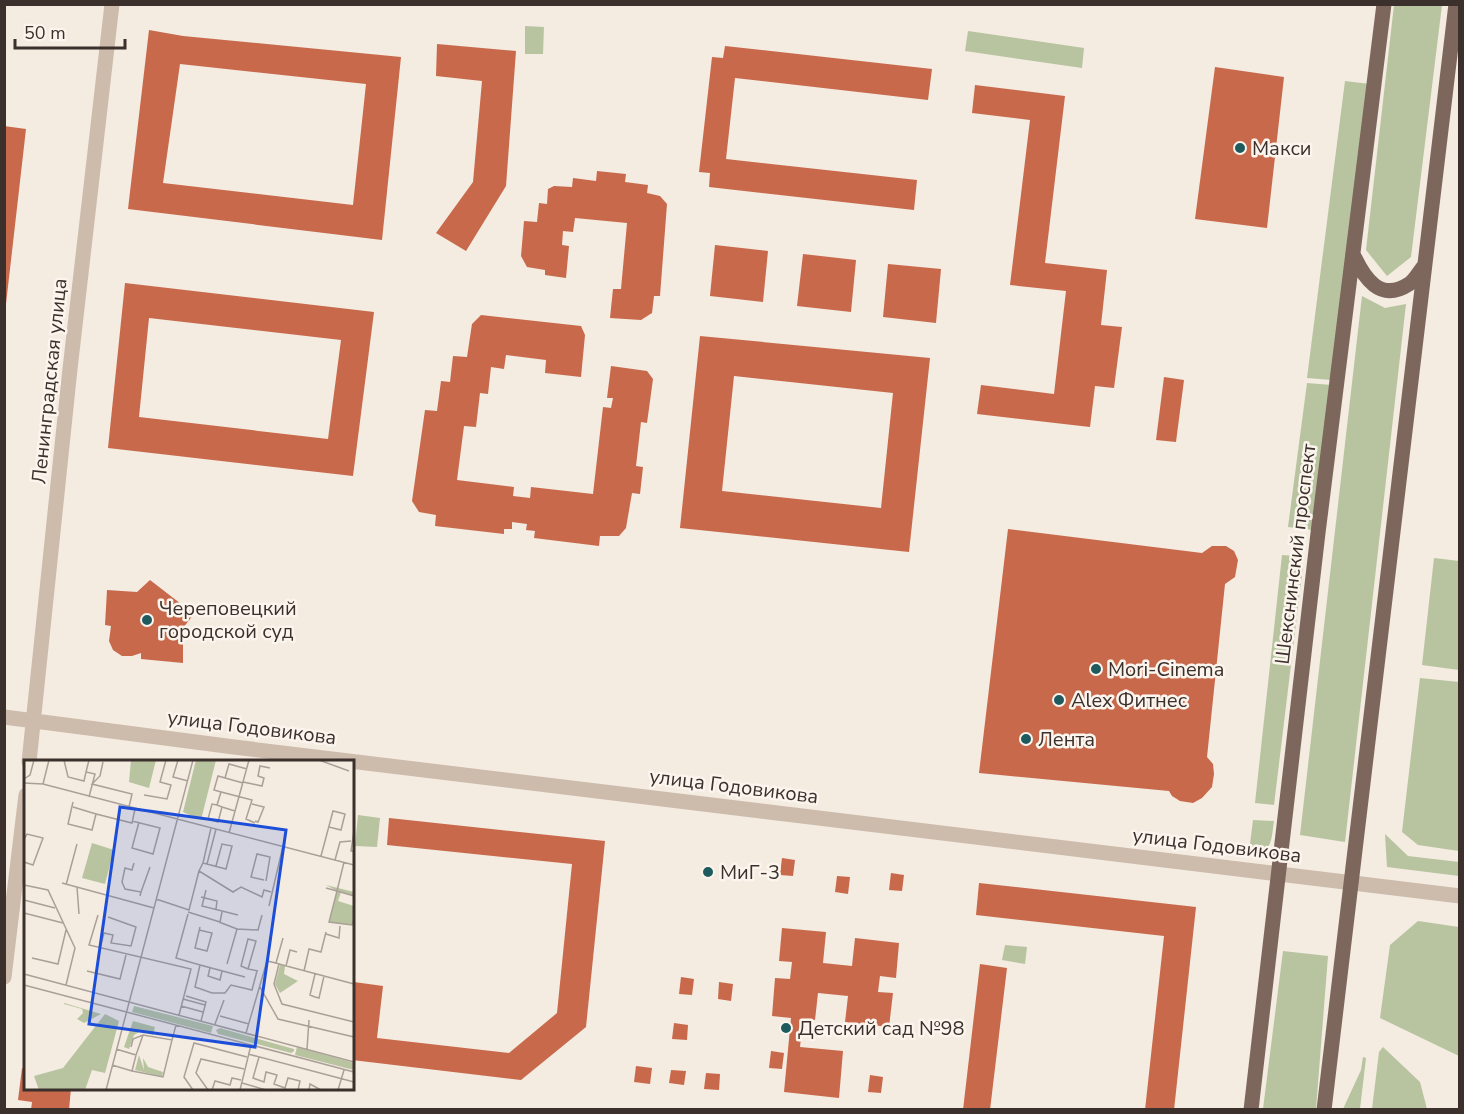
<svg xmlns="http://www.w3.org/2000/svg" width="1464" height="1114" viewBox="0 0 1464 1114" font-family="'Nunito Sans',sans-serif">
	<style>
		.green { fill: #b8c4a0 }
		.building { fill: #c8694b; fill-rule: evenodd }
		.lines { fill: none; stroke-linecap: round; stroke-linejoin: round }
		.minor { stroke: #cdbbac; stroke-width: 15 }
		.major { stroke: #7d675c; stroke-width: 15 }
		.poi-dot { fill: #1f5a5e; stroke: #fbf5ee; stroke-width: 2 }
		.labels { text-anchor: middle; stroke-width: 5; stroke-linejoin: round; paint-order: stroke }
		.poi-label { font-size: 20px; fill: #3b302b; stroke: #fbf5ee; text-anchor: start }
		.street-label { font-size: 20px; fill: #3b302b; stroke: #fbf5ee }
		.inset-road { fill: none; stroke: #aaa098; stroke-width: 1.5 }
		.view { fill: #1d4ed8; fill-opacity: 0.15; stroke: #1d4ed8; stroke-width: 3 }
		.inset-edge { fill: none; stroke: #3b302b; stroke-width: 3 }
	</style>
	<rect width="100%" height="100%" fill="#f4ebe1"/>
	<path class="green" d="M1394,5H1442L1411,257L1387,276L1366,250Z
		M525,26L544,27L543,54H525Z
		M968,31L1084,48L1082,68L965,51Z
		M1345,81L1370,84L1332,380L1307,378Z
		M1362,296L1385,308L1406,304L1345,842L1300,835Z
		M1307,383L1332,385L1313,530L1288,527Z
		M1282,555L1296,556L1303,566L1274,805L1255,803Z
		M1434,558L1459,561V670L1422,665Z
		M1420,678L1459,682V851L1418,845L1402,832Z
		M358,815L380,818L377,847L355,846Z
		M1253,820L1274,821C1271,841 1273,853 1249,852Z
		M1385,834L1408,856L1459,862V876L1387,867Z
		M1418,921L1459,927V1056L1380,1018L1390,945Z
		M1005,945L1027,947L1025,964L1002,960Z
		M1283,951L1328,956L1316,1109H1263Z
		M1383,1047L1420,1082L1427,1109H1372L1379,1052Z
		M1363,1057L1366,1058L1360,1109H1343L1361,1070Z"/>
	<path class="building" d="M149,30L183,36L401,57L382,240L128,209ZM180,64L366,84L353,205L163,183Z
		M437,44L516,51L506,186L466,251L436,233L473,182L482,81L436,76Z
		M725,46L932,69L928,100L735,78L726,159L917,180L914,210L709,187L710,173L699,172L712,57L723,58Z
		M1215,67L1284,77L1267,228L1195,219Z
		M975,85L1065,96L1045,263L1107,270L1101,325L1122,327L1114,388L1095,386L1090,427L977,414L981,385L1054,394L1066,291L1010,285L1030,120L972,113Z
		M4,126L26,129L6,304H4Z
		M597,171L626,174L625,182L648,185L647,193L660,196L667,204L660,296H654L652,313L641,320L610,318L613,289H621L627,223L575,218L573,232L563,231L562,245L569,246L566,278L545,275V270L527,267L521,256L524,221L537,222L539,203L547,204L548,189L554,186L572,187L573,178L596,181Z
		M715,245L768,251L763,302L710,296Z
		M803,254L856,260L851,312L797,306Z
		M888,264L941,269L936,323L883,317Z
		M125,283L374,312L353,476L108,448ZM149,318L341,340L328,439L139,417Z
		M481,315L581,326L585,335L581,377L545,373L546,360L506,355L504,369L491,367L488,394L480,393L476,427L464,426L457,480L514,487L513,496L530,498L531,487L593,494L603,407L611,408L613,398H607L611,366L647,371L653,379L647,423L641,422L636,466L643,467L640,494L632,493L626,528L619,536H600L599,546L534,538L535,531L526,530L527,524L512,522V529H504V534L435,526L436,515L419,512L412,501L425,410L437,411L441,381L450,382L453,356L467,357L472,324Z
		M700,336L930,358L909,552L680,528ZM734,376L893,393L881,508L722,491Z
		M1164,377L1184,380L1176,442L1156,440Z
		M1008,529L1202,553L1212,546H1226L1234,551L1238,560L1235,577L1225,584L1207,757L1213,764L1214,774L1212,787L1202,798L1193,803L1180,801L1172,796L1169,791L979,773Z
		M150,580L194,614L183,628V663L141,659V653L132,656H122L113,650L109,641L111,626L105,625L107,590L137,592Z
		M389,818L605,841L586,1027L521,1080L352,1060L354,982L383,986L377,1038L509,1053L557,1013L572,864L387,845Z
		M782,858L795,860L793,876L780,875Z
		M891,873L904,875L902,891L889,890Z
		M837,876L850,877L848,894L835,892Z
		M979,883L1196,907L1174,1110H1145L1164,936L976,915Z
		M782,928L826,932L823,963L852,966L855,938L899,943L896,978L880,976L878,992L893,993L889,1027L845,1022L848,996L818,993L815,1020L803,1019L800,1047L843,1051L839,1098L784,1092L791,1018L772,1016L775,978L790,979L792,962L779,961Z
		M980,964L1007,968L990,1110H963Z
		M681,977L694,979L692,995L679,994Z
		M719,982L733,984L731,1001L718,999Z
		M674,1023L688,1025L687,1040L672,1039Z
		M771,1051L784,1053L782,1069L769,1068Z
		M636,1066L652,1068L650,1084L634,1082Z
		M22,1068L26,1069V1088H71L69,1110H31L32,1102L18,1100Z
		M671,1070L686,1071L684,1085L669,1083Z
		M706,1073L720,1074L719,1090L704,1089Z
		M870,1075L883,1077L881,1093L868,1092Z"/>
	<g class="lines">
		<path class="minor" d="M4,717L234,747L1460,896
			M29,762L70,369L112,4
			M4,977L26,795"/>
		<path class="major" d="M1353,254C1364,278 1380,303 1409,284C1415,280 1419,272 1424,266
			M1251,1110L1318,533L1384,4
			M1324,1110L1456,4"/>
	</g>
	<g class="poi-dot">
		<circle cx="1240" cy="148" r="6"/>
		<circle cx="147" cy="620" r="6"/>
		<circle cx="1096" cy="669" r="6"/>
		<circle cx="1059" cy="700" r="6"/>
		<circle cx="1026" cy="739" r="6"/>
		<circle cx="708" cy="872" r="6"/>
		<circle cx="786" cy="1028" r="6"/>
	</g>
	<g class="labels">
		<g class="poi-label">
			<text x="1252" y="155">Макси</text>
			<text x="159" y="615">Череповецкий<tspan x="159" dy="23">городской суд</tspan></text>
			<text x="1108" y="676">Mori-Cinema</text>
			<text x="1071" y="707">Alex Фитнес</text>
			<text x="1038" y="746">Лента</text>
			<text x="720" y="879">МиГ-3</text>
			<text x="798" y="1035">Детский сад №98</text>
		</g>
		<g class="street-label">
			<text transform="translate(49 381) rotate(-84)" y="7">Ленинградская улица</text>
			<text transform="translate(1295 554) rotate(-83)" y="7">Шекснинский проспект</text>
			<text transform="translate(252 727) rotate(7)" y="7">улица Годовикова</text>
			<text transform="translate(734 786) rotate(7)" y="7">улица Годовикова</text>
			<text transform="translate(1217 845) rotate(7)" y="7">улица Годовикова</text>
		</g>
	</g>
	<g transform="translate(24 760)">
		<rect width="330" height="330" fill="#f4ebe1"/>
		<path d="M107,0H132L125,28L105,22ZM172,0H192L177,60L159,52ZM68,83L90,90L81,124L58,118ZM302,125L330,132V136L317,132L314,141L330,146L328,165L305,162L313,131ZM256,205L261,206L260,214L274,221L256,233L251,224ZM40,244V243L77,254L60,263L53,259L59,253L58,249ZM110,246L189,266L187,273L108,252ZM81,254L95,261L81,313L68,310L61,330H15L10,316L39,308ZM109,261L131,267L129,275L117,271L110,275L105,289L100,287ZM196,268L270,289V291L267,293L194,274L192,270ZM273,287L330,303V310L271,295ZM115,295L120,310L119,298L124,307L139,312L138,317L111,310Z" fill="#b8c4a0"/>
		<path class="inset-road" d="M40,0L44,17L60,21L62,12M154,0L149,17L164,21M295,0L325,11M79,2L76,16L68,24L108,34L105,47M201,18L205,4L223,9M0,19L6,15L10,0M219,22L225,0M0,23L19,24L330,105M19,24L25,0M197,32L190,30L194,16L219,23M120,35L143,39L147,25L136,22L142,0M65,37L71,14L62,12L65,0M49,42L44,64L68,70L72,54L108,63L111,49M228,44L240,47L234,62L231,61M193,45L197,32L228,40L222,59L231,63M49,47L72,54M198,47L194,62L184,59L188,44L193,45L198,47L211,51M108,61L136,68L129,94L108,88L115,62M330,71L327,91H330M205,73L219,22L238,26L240,18L234,16L236,6L246,8M0,79L3,74L19,78L9,105L0,102M297,96L309,51L321,54L317,70L305,67M311,100L316,82L327,81M110,103L108,110L101,108L98,122L101,129L117,132L116,136M179,103L187,68M183,104L192,69M175,111L179,103L202,109L208,86L198,84L192,106M240,120L227,117L233,94L246,97L242,121M38,123L130,148M0,125L24,130L51,188L42,225M42,125L53,84M53,127L55,154M302,128L313,131L320,102M182,130L178,146L214,155M117,132L126,107M330,136L313,131L305,162L328,165L330,157M177,137L193,141L192,149M132,139L165,150L175,111L209,132L217,127L238,137L240,130L247,132M0,140L31,148M245,146L259,86M164,152L196,162L198,152M0,153L39,163M164,154L152,198L176,205M74,155L65,185L167,209L155,255M195,162L213,169L203,204M213,169L234,170L238,155M175,170L188,173L183,191L171,188L176,167M302,174L315,178L316,166M76,188L80,173L89,175L87,183L107,186L112,167L84,157M8,198L34,204L42,170M252,203L255,204L250,224L258,244L330,262M255,204L330,224M262,206L266,190L273,192M186,208L184,216L196,220L198,211M224,209L217,206L224,179L232,181L224,209L234,211M63,211L96,219L102,195M280,211L285,189L297,192L302,172M0,214L330,302M291,214L286,235L291,237L295,238L300,216M221,217L176,205L171,227L188,233H201L207,225L228,230L233,211M0,225L330,312M236,227L254,259L330,277M162,236L182,242L177,261M159,239L181,245M157,246L179,252M196,256L225,264M191,264L200,240M222,273L243,201L252,203L259,178M107,287L109,279L119,275L148,280L152,265M92,289L112,295L119,275M283,289L285,260M224,294L330,322M235,297L229,318L240,322L242,312L253,315L250,324L261,328L264,318L276,321L274,330M88,305L108,311L112,295M108,311L139,317L148,280M218,323L242,330M82,330L169,0M169,330L160,317L170,283L223,297M184,330L172,313L177,299L220,309M188,330L191,321L206,325L208,318L217,320M216,330L227,285M285,330L286,324L297,330M314,330L320,310"/>
		<path class="view" d="M96,47L262,70L231,287L65,264Z"/>
		<rect width="330" height="330" class="inset-edge"/>
	</g>
	<rect width="1464" height="1114" fill="none" stroke="#3b302b" stroke-width="12"/>
	<path d="M15 39v9h110v-9" fill="none" stroke="#3b302b" stroke-width="3"/>
	<text x="24" y="39" font-size="18" fill="#3b302b" stroke="#fbf5ee" stroke-width="4.5" paint-order="stroke">50 m</text>
</svg>
